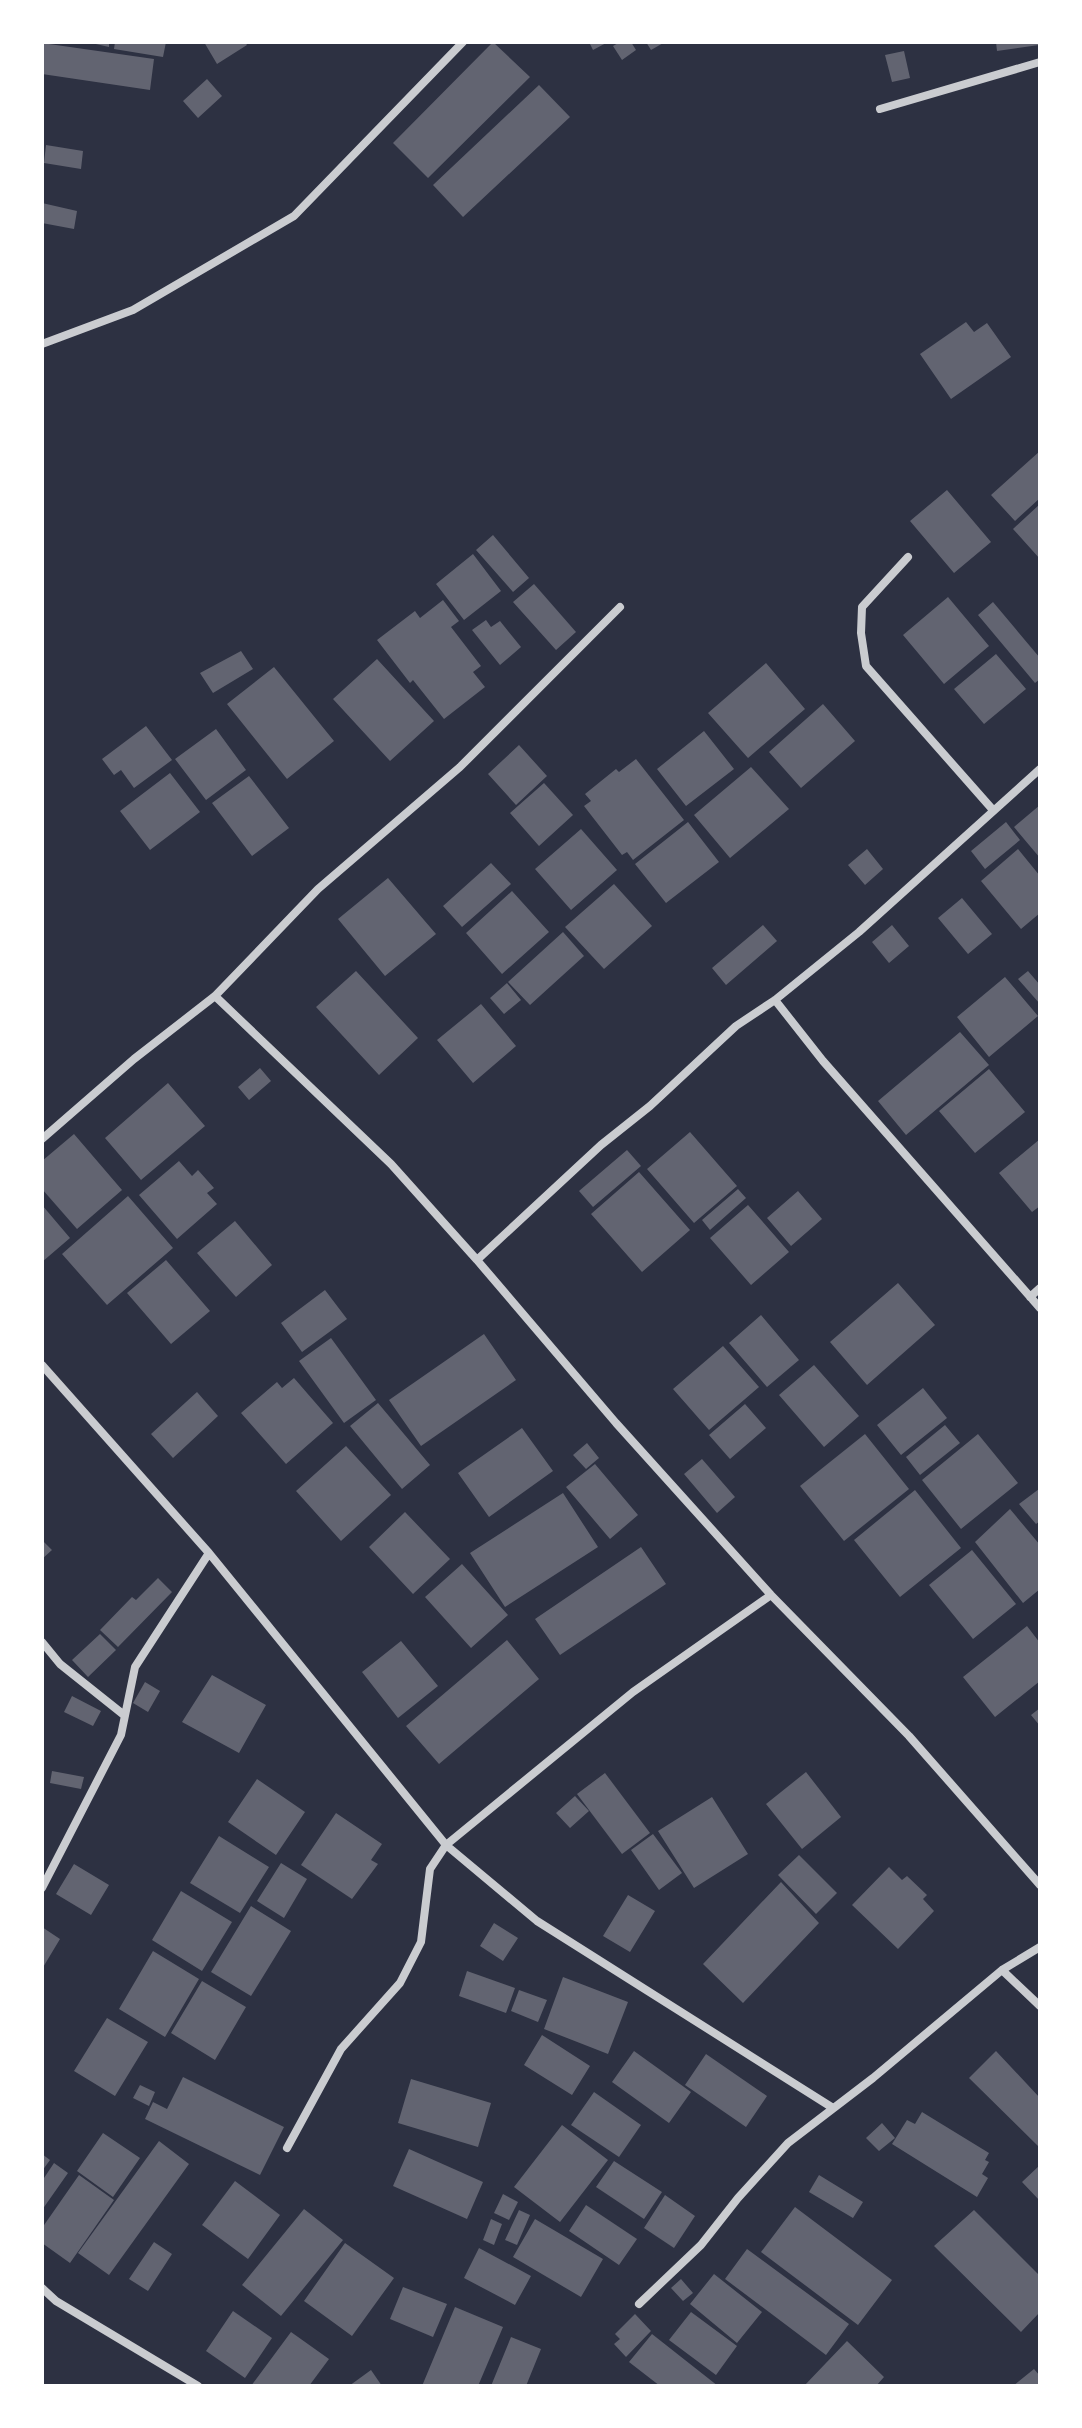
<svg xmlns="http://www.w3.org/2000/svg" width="1082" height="2428" viewBox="0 0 1082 2428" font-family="Barlow,sans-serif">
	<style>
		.building { fill: #626471 }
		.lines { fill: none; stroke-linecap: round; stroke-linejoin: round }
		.minor { stroke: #caccd0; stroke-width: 8 }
	</style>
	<rect width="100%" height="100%" fill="#2d3142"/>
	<path class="building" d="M87,42H109V47Z
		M115,42H166L163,57L114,49Z
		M204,42H245L247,45L217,64Z
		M493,42L530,77L428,178L393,143Z
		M589,42H608L593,50Z
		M620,42H631L636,50L622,60L613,46Z
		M646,42H665L651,50Z
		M996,42H1038L1039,45L997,51Z
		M42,43L154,59L150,90L42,74Z
		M904,51L910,78L892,82L885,55Z
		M207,79L222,96L198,118L183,101Z
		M539,85L570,117L463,217L433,185Z
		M46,145L83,151L81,169L44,163Z
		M42,203L77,211L74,229L42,223Z
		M966,322L974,332L987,323L1011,357L951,399L920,354Z
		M1040,451V498L1015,521L991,495Z
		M947,490L991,542L954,573L910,521Z
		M1040,504V559L1013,529Z
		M493,535L529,578L513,592L476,550Z
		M473,554L501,591L464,620L436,584Z
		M534,584L576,632L556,650L513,602Z
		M948,597L989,646L944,684L903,635Z
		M443,600L459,621L451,627L481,666L473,672L485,687L444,719L413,680L410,683L377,640L415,611L420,618Z
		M993,602L1040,658V679L1035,683L978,615Z
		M486,620L491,627L500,621L521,647L500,665L472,630Z
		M241,651L253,669L213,693L200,673Z
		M996,654L1026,689L984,724L954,689Z
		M377,659L434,721L390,761L333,699Z
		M766,663L805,709L748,758L708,713Z
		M274,667L334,741L287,779L227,704Z
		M823,704L855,741L801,788L769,752Z
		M146,726L172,760L134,788L121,770L114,775L102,759Z
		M216,729L246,770L206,800L175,759Z
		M704,731L734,769L686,806L657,769Z
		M519,745L547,776L516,805L488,774Z
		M636,759L684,820L633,860L627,852L622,855L584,806L591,801L585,794L616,769L619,772Z
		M751,767L789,809L730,858L694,815Z
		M170,773L200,812L150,850L120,811Z
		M249,776L289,828L252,856L212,803Z
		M544,783L573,815L539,846L510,813Z
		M1040,805V858L1014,827Z
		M688,822L719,862L666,903L635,864Z
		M1006,822L1020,840L985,869L971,851Z
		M581,829L617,870L571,910L535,869Z
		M867,849L883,869L865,885L848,865Z
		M1018,849L1040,876V913L1021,929L981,881Z
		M491,863L511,884L462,927L443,906Z
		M388,878L436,934L385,976L338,919Z
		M614,884L652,926L604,969L565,927Z
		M512,891L549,932L502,974L466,933Z
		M962,898L992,934L968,954L938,918Z
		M763,925L777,941L726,985L712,968Z
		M892,925L909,946L889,963L872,942Z
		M563,932L584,956L530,1005L508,982Z
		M356,971L418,1038L379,1075L316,1007Z
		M1028,971L1040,985V1004L1018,979Z
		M1005,977L1038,1016L989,1057L957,1017Z
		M507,983L521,1000L504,1014L490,998Z
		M481,1004L516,1046L473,1083L437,1040Z
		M960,1032L989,1065L906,1135L878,1101Z
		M260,1068L271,1081L249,1100L238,1087Z
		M989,1069L1025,1112L975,1153L939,1111Z
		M168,1083L205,1126L141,1180L105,1138Z
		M690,1132L737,1186L694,1223L647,1169Z
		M74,1134L122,1190L77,1229L42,1189V1161Z
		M1040,1139V1206L1032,1212L999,1173Z
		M627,1150L641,1166L593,1207L579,1191Z
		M179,1161L192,1176L198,1170L214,1188L207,1193L217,1204L177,1239L139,1195Z
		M639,1172L690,1230L642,1272L591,1214Z
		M738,1189L746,1198L710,1230L702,1220Z
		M798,1191L822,1219L791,1246L767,1218Z
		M128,1196L173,1248L107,1305L62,1254Z
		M42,1205L70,1238L42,1262Z
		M748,1205L789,1252L751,1285L710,1238Z
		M235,1221L272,1265L236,1297L197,1253Z
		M166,1260L210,1311L171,1344L127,1293Z
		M898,1283L935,1325L867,1385L830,1342Z
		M325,1290L347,1319L302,1352L281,1323Z
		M761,1315L799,1360L767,1387L729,1343Z
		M484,1334L516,1380L421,1446L389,1400Z
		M331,1338L376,1400L344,1423L299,1361Z
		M723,1346L759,1387L709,1430L673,1389Z
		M814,1365L859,1416L824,1447L779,1395Z
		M294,1378L333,1423L286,1464L241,1413L277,1382L282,1388Z
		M923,1388L947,1418L901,1455L877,1425Z
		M197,1392L218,1416L173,1458L151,1434Z
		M378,1403L430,1465L402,1489L350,1426Z
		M745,1404L766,1428L730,1459L709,1435Z
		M945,1425L960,1443L920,1475L906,1457Z
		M522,1428L553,1471L489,1517L458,1473Z
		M865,1434L909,1489L844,1541L800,1486Z
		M978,1434L1018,1483L961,1529L922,1480Z
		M587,1443L599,1458L586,1469L573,1455Z
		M346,1446L391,1495L341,1541L296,1491Z
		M702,1459L735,1497L717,1513L684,1474Z
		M595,1464L638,1515L610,1539L566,1487Z
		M1039,1489L1040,1521L1036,1524L1019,1504Z
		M915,1490L961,1548L900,1597L854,1540Z
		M563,1493L598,1547L505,1607L470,1553Z
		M1010,1509L1040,1545V1589L1023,1603L975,1542Z
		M405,1512L450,1559L413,1594L369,1547Z
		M42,1540L52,1550L42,1559Z
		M641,1547L666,1584L560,1655L535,1619Z
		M972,1550L1016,1604L973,1639L929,1585Z
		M462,1564L508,1615L471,1648L425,1597Z
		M158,1578L172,1592L118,1647L100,1630L132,1597L136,1600Z
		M1027,1626L1040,1643V1681L995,1717L963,1677Z
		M100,1634L116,1650L88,1677L72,1660Z
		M507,1640L539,1679L439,1764L406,1726Z
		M401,1641L438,1686L398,1718L362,1672Z
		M212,1675L266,1705L239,1753L182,1722Z
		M145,1682L160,1691L148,1712L133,1703Z
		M72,1696L101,1711L93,1726L64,1712Z
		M1040,1708V1726L1031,1715Z
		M52,1771L84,1777L81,1789L50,1783Z
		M806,1772L841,1817L802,1849L766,1804Z
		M605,1773L650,1833L622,1854L577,1794Z
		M257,1779L305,1812L276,1855L228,1822Z
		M575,1796L589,1811L570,1828L556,1813Z
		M712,1797L748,1854L694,1888L658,1831Z
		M336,1813L382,1844L371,1860L378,1864L352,1899L301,1865Z
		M653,1834L682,1873L659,1890L631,1850Z
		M219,1836L269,1867L240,1913L190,1883Z
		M799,1855L837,1893L816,1914L778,1875Z
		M281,1863L307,1879L284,1918L257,1901Z
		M74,1864L109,1885L91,1915L56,1894Z
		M889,1867L902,1880L907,1876L927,1895L923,1899L934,1911L898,1949L852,1905Z
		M781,1882L819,1923L743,2003L703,1964Z
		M181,1891L232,1922L202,1971L152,1940Z
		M628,1895L655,1911L630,1952L603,1936Z
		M251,1906L291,1931L251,1996L211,1972Z
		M494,1923L518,1938L503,1961L480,1946Z
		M42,1927L60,1939L42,1969Z
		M153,1951L199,1979L165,2037L119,2009Z
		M467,1971L515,1988L506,2013L459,1996Z
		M563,1977L628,2002L608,2054L544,2029Z
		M202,1981L246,2007L215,2060L171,2033Z
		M519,1990L547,2000L538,2022L511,2011Z
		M107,2018L148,2042L115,2096L74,2071Z
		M542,2035L590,2066L572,2095L524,2065Z
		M634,2051L691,2092L669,2123L612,2082Z
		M996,2051L1040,2098V2148L969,2078Z
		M706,2054L767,2096L746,2127L685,2085Z
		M183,2077L284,2127L260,2175L145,2119L153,2102L167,2109Z
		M411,2079L491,2103L478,2147L398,2123Z
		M140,2085L155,2092L149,2106L133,2098Z
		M594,2092L641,2125L619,2157L571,2125Z
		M922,2112L989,2153L985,2160L989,2162L982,2174L988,2178L977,2197L892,2144L907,2120L915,2124Z
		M882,2123L895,2138L879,2151L866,2138Z
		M562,2125L608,2160L560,2222L514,2187Z
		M103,2133L140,2158L113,2197L77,2171Z
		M159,2141L189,2164L109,2275L78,2253Z
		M409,2149L483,2182L467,2219L393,2186Z
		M42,2154L50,2160L42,2171Z
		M614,2161L662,2192L644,2219L596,2187Z
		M54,2163L68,2173L42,2210V2181Z
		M1040,2165V2201L1022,2182Z
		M79,2175L114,2200L70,2263L42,2243V2228Z
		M819,2175L863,2202L853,2218L809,2192Z
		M235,2181L280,2215L248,2259L202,2225Z
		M503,2194L518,2202L509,2220L494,2213Z
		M665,2195L695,2216L674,2248L644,2228Z
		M586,2205L637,2239L619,2265L569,2231Z
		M795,2207L892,2280L858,2325L761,2252Z
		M304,2209L343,2240L281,2316L242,2285Z
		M519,2210L530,2215L517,2245L505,2240Z
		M974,2210L1040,2276V2312L1021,2332L934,2246Z
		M491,2219L502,2224L494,2245L483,2240Z
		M535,2219L603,2259L581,2297L513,2257Z
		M154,2242L172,2254L148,2291L129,2279Z
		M345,2243L394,2278L352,2336L304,2301Z
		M479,2248L531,2276L515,2305L464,2278Z
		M747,2249L849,2324L826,2355L725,2279Z
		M714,2274L762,2312L737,2343L690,2304Z
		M681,2279L693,2293L683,2301L671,2288Z
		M403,2287L447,2304L433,2337L390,2319Z
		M455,2307L503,2327L478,2386H422Z
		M233,2311L272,2338L245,2378L206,2351Z
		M691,2312L737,2346L716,2375L669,2340Z
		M635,2314L651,2331L626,2357L614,2344L620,2339L615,2334Z
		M291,2332L329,2359L309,2386H251Z
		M652,2334L718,2386H660L629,2362Z
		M511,2337L541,2349L526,2386H491Z
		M847,2341L884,2377L876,2386H804Z
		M1034,2369L1040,2376V2386H1013Z
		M371,2370L382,2386H349Z"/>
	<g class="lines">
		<path class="minor" d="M880,109L1040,62
			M42,344L133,310L294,216L463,42
			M908,557L862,607L861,633L866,666L993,810
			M215,996L391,1164L477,1260L616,1423L771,1595L909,1736L1040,1885
			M775,1000L823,1061L1040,1308
			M42,1139L134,1059L215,996L318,889L460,767L620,607
			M477,1260L601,1145L650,1106L736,1026L775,1000L859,932L1040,769
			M1030,1297L1040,1288
			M42,1365L209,1553L446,1845L537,1921L833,2108
			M42,1642L60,1664L124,1715
			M42,1888L121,1735L135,1667L209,1553
			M1002,1970L1040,2006
			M287,2148L341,2049L400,1983L421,1942L430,1869L446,1845L633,1692L771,1595
			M42,2288L56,2301L198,2386
			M639,2304L701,2245L738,2198L788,2143L873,2078L1002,1970L1040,1947"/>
	</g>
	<rect width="1082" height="2428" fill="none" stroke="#ffffff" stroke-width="88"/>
</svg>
